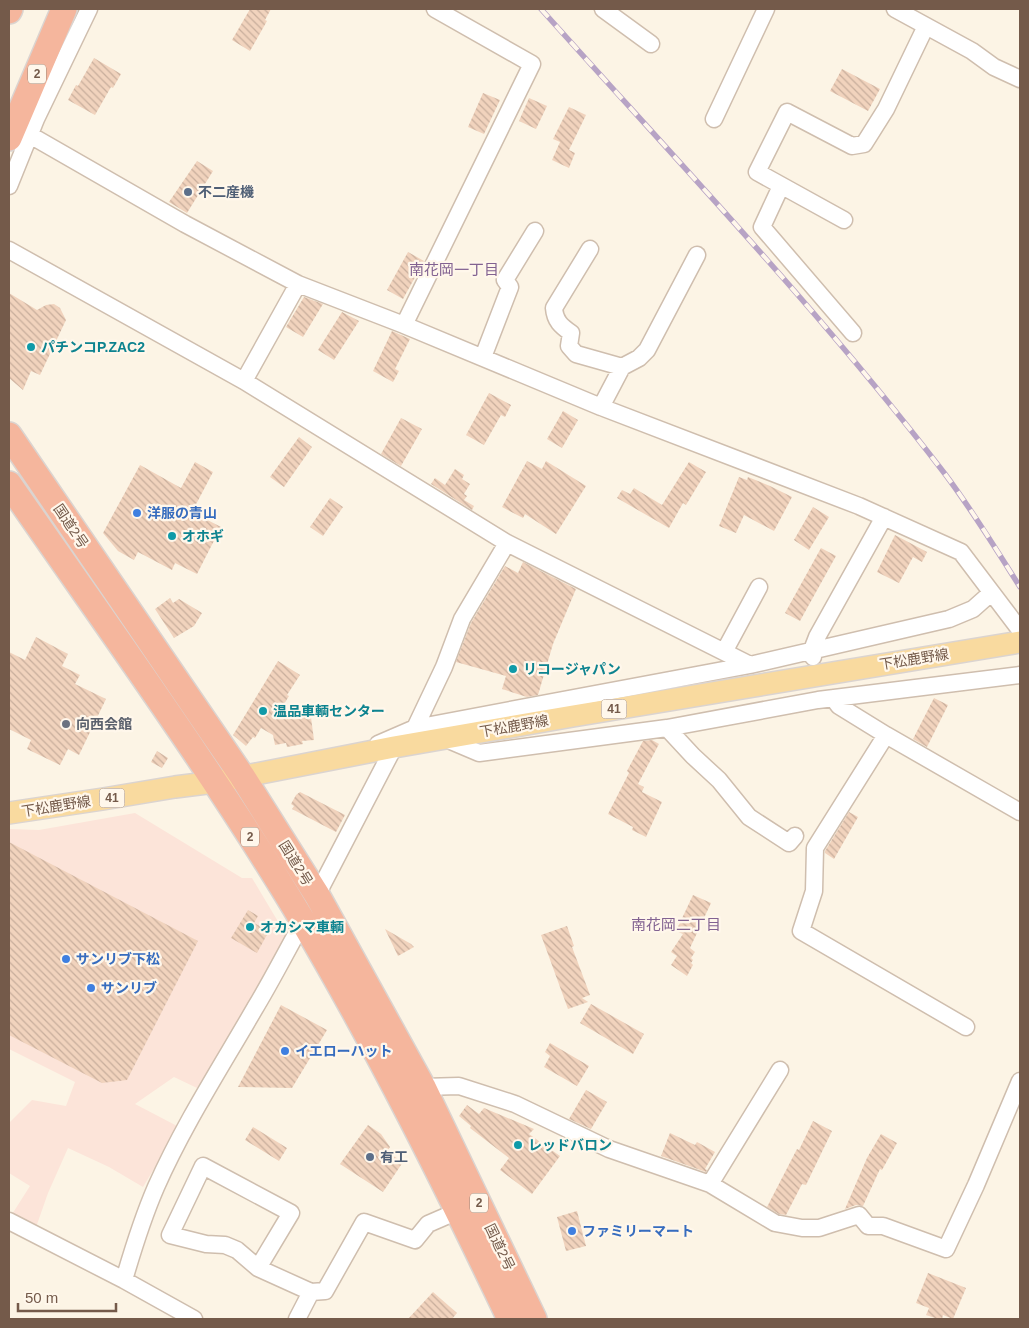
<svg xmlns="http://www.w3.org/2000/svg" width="1029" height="1328" viewBox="0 0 1029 1328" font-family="Helvetica,'Noto Sans JP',sans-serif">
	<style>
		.commercial { fill: #fce4d9 }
		.building { fill: url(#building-back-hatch) }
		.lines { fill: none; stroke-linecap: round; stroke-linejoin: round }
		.minor-casing { stroke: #cfbeae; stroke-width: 19 }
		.major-casing { stroke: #dbd4d0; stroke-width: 24 }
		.highway-casing { stroke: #dbd4d0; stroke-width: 28 }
		.minor { stroke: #fff; stroke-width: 16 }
		.major { stroke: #f9da9f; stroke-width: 21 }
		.highway { stroke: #f5b69d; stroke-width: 25 }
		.rail-casing { stroke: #b7a3c5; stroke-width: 5.5 }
		.rail { stroke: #fff7eb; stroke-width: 4; stroke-dasharray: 11; stroke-linecap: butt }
		.service-dot { fill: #5c6f8a; stroke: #fff7eb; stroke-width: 2 }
		.culture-dot { fill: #0f9aa8; stroke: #fff7eb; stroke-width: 2 }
		.shop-dot { fill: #3f7fe0; stroke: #fff7eb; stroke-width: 2 }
		.worship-dot { fill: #6b7280; stroke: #fff7eb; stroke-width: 2 }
		.labels { text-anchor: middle; stroke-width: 4.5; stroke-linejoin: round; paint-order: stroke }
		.shield { fill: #fff7eb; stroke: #9e897a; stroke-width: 1 }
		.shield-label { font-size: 12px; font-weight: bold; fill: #745a4a }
		.service-label { font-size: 14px; font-weight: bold; fill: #4e5e75; stroke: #fff7eb; text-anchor: start }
		.culture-label { font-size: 14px; font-weight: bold; fill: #0d838f; stroke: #fff7eb; text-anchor: start }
		.shop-label { font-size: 14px; font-weight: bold; fill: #366cbe; stroke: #fff7eb; text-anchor: start }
		.street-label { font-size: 14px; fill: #745a4a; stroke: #fff7eb }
		.worship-label { font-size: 14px; font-weight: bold; fill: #5b616d; stroke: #fff7eb; text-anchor: start }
		.neighbourhood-label { font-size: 15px; fill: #826291; stroke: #fff7eb }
	</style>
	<defs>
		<pattern id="building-back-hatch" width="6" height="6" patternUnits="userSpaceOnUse" patternTransform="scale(1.25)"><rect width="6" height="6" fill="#f1d3bd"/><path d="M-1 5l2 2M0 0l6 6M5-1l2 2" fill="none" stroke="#c8ae9c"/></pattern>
	</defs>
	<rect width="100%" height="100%" fill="#fcf4e5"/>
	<path class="commercial" d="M135,813L242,878H252L286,935L216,1061L197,1088L174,1077L135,1104L179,1127L143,1187L109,1167L68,1148L48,1193L34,1233L9,1219L30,1186L9,1173V1123L32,1100L66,1106L75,1082L9,1049V829L39,830Z"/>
	<path class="building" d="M250,9H271L265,20L267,21L250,51L232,40Z
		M94,58L121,74L113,88L111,87L95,115L68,100L76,85L78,86Z
		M842,69L880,89L868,111L830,91Z
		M483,93L500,100L484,134L468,127Z
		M529,98L547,106L536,129L519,121Z
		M569,107L586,115L569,150L575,153L569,168L552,160L560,142L553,139Z
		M197,161L213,171L187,213L169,202Z
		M408,252L424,261L403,299L387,290Z
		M9,293L37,310L46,305L54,304L60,308L66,320L40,375L31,371L23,390L9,378Z
		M304,297L323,304L303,337L286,327Z
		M342,312L359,321L334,360L318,350Z
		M392,331L410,339L395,369L399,371L393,382L373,371Z
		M489,393L511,405L505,417L501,415L484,445L466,435Z
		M563,411L578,420L562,448L547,439Z
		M401,418L422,429L401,466L381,454Z
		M299,437L312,447L284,487L270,477Z
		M527,461L542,469L546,461L586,486L556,534L525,514L523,518L502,507Z
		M195,462L213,472L192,512L221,527L197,574L175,563L172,570L138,552L134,560L118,551L103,533L140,465L181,488Z
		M689,462L706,472L686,505L683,503L669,528L617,498L622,490L630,494L634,488L662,505Z
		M455,469L464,475L462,479L470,484L464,494L467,496L464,500L474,506L472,510L431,484L435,478L445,485Z
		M739,477L747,480L748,477L770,486L792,497L774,531L744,515L736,533L719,526Z
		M330,498L343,507L323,536L310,527Z
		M813,507L829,517L809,550L794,540Z
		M895,535L927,552L922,562L913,557L899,583L877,572Z
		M821,548L836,556L800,621L785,613Z
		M523,562L576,589L553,644L538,695L527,697L502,689L506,676L456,662L471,623L505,566L518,573Z
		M170,598L173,603L179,599L202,613L194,626L174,638L155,609Z
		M36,637L68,654L62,666L80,675L75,684L106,699L79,755L68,749L60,765L27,749L31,740L9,729V652L25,660Z
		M278,661L300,675L287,695L289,696L278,714L310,710L314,740L302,741L303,744L287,747L286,743L275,745L273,735L261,728L255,738L253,737L246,746L233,735Z
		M934,698L948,705L927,747L913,739Z
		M652,740L659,744L638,784L644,787L642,792L662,802L646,837L632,830L633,827L608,814L629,773L627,771L643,741Z
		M157,751L168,758L162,768L151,762Z
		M300,792L345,815L336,832L292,809L294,806L291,804L296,795Z
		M849,812L858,817L834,859L825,853V851Z
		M9,842L198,941L127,1080L102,1083L9,1035Z
		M693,895L711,903L690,948L695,952L691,958L693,960L691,963L693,965L687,976L671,965L677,956L671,952L683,934L676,931Z
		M248,910L258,916L254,923L269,931L257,953L231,938Z
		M567,926L574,946L572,947L590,995L582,998L588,1002L568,1009L541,935Z
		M385,929L411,944L414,947L398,956Z
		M591,1004L644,1034L633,1054L580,1023Z
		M281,1005L327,1030L292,1088L238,1087Z
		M550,1043L589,1066L577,1086L544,1067L550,1056L545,1052Z
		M586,1090L607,1102L591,1129L569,1119Z
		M467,1105L479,1114L484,1108L534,1129L529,1134L560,1156L532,1194L500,1170L509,1158L470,1128L471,1126L459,1116Z
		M813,1121L832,1131L806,1185L802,1184L786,1215L779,1214L767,1207L797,1149L799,1150Z
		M368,1125L381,1134L390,1147L387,1152L403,1162L383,1192L340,1164Z
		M253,1127L287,1148L279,1161L245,1140Z
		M670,1133L695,1145L697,1142L715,1152L705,1169L707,1170L706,1172L661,1156Z
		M881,1134L897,1143L882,1170L880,1169L863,1206L856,1205L845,1209L867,1158Z
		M577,1211L586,1246L566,1251L557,1217Z
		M928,1273L966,1288L953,1319L943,1315L942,1319H938L926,1315L929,1308L916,1303Z
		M433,1292L457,1313L452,1319H408Z"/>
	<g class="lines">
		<g class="minor-casing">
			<path id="minor" d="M603,9L651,44
				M895,9L972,51L994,67L1020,79
				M714,119L766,9
				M9,123L185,224L298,284L404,325L601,407L859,506L961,552L1020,630
				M9,186L36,119L89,9
				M781,186L762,227L853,333
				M844,220L757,172L787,112L852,146L864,144L886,109L926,26
				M590,249L554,308C555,321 561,326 571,333L569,346L576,354L622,367L639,358L647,350L697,255
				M9,250L244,381L507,543L750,665
				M404,325L532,64L435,9
				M483,357L510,287L505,280L535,231
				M244,381L298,284
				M601,407L622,367
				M724,652L759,587
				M813,657L812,650L817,637L884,517
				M833,698L839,706L886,735L1020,812
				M415,728L444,667L462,619L507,543
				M667,728L693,756L719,780L749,817L789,843L795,836
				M886,735L815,848L814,891L801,931L966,1027
				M446,739L479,753L667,728L818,700L1020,675
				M378,744L415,728L750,665L949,619L973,609L991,593
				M317,895L394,747
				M423,1087L459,1086L515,1104L609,1149L710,1184L775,1223L802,1228H819L859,1215L868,1226H883L946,1249L976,1185L1020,1081
				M710,1184L780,1070
				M9,1221L124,1280L194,1319
				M258,1268L291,1213L203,1166L170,1235L206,1244L225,1245L237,1250L258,1268L311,1292
				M124,1280C133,1249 143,1217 156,1187C184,1124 221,1067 255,1008C272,980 287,950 303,922
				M297,1319L311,1292L325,1291L364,1222L415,1240L428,1224L458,1211"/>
		</g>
		<g class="major-casing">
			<path id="major" d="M9,813L103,799L175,787L215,782L394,747L573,716L1020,642"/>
		</g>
		<g class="highway-casing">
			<path id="highway" d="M9,11L10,9
				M9,138L64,9
				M9,435L242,776L317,895L423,1087L534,1319
				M9,484C109,629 214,772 304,923C380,1052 446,1185 510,1319"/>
		</g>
		<use href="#minor" class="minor"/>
		<use href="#major" class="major"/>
		<use href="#highway" class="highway"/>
		<g class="rail-casing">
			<path id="rail" d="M541,9C678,162 820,311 945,474C972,510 996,549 1020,587"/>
		</g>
		<use href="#rail" class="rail"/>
	</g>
	<g class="service-dot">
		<circle cx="188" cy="192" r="5"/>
		<circle cx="370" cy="1157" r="5"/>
	</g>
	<g class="culture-dot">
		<circle cx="31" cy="347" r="5"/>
		<circle cx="172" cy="536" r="5"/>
		<circle cx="513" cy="669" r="5"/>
		<circle cx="263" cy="711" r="5"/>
		<circle cx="250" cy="927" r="5"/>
		<circle cx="518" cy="1145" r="5"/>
	</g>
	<g class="shop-dot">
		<circle cx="137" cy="513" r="5"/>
		<circle cx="66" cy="959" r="5"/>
		<circle cx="91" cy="988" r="5"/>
		<circle cx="285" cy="1051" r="5"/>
		<circle cx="572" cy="1231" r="5"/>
	</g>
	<circle class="worship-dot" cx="66" cy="724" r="5"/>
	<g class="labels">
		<g class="shield">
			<rect x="28" y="64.5" width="18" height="19" rx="4"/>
			<rect x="601.5" y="699.5" width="25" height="19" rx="4"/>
			<rect x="99.5" y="788.5" width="25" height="19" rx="4"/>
			<rect x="241" y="827.5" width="18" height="19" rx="4"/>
			<rect x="470" y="1193.5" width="18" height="19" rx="4"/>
		</g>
		<g class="shield-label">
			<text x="37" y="78">2</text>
			<text x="614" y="713">41</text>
			<text x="112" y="802">41</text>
			<text x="250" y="841">2</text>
			<text x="479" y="1207">2</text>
		</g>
		<g class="service-label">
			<text x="198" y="197">不二産機</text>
			<text x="380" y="1162">有工</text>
		</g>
		<g class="culture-label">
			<text x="41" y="352">パチンコP.ZAC2</text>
			<text x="182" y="541">オホギ</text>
			<text x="523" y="674">リコージャパン</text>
			<text x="273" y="716">温品車輌センター</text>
			<text x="260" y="932">オカシマ車輌</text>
			<text x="528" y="1150">レッドバロン</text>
		</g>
		<g class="shop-label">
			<text x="147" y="518">洋服の青山</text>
			<text x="76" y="964">サンリブ下松</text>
			<text x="101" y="993">サンリブ</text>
			<text x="295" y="1056">イエローハット</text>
			<text x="582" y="1236">ファミリーマート</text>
		</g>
		<g class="street-label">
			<text transform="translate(71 526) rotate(56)" y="5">国道2号</text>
			<text transform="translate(914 659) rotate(-9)" y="5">下松鹿野線</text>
			<text transform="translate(514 726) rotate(-10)" y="5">下松鹿野線</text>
			<text transform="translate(56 806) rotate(-9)" y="5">下松鹿野線</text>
			<text transform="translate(296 863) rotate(58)" y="5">国道2号</text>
			<text transform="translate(500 1247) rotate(64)" y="5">国道2号</text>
		</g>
		<g class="worship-label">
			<text x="76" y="729">向西会館</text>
		</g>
		<g class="neighbourhood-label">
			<text x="454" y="275">南花岡一丁目</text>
			<text x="676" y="930">南花岡二丁目</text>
		</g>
	</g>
	<rect width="1029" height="1328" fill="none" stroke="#745a4a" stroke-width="20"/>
	<path d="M18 1303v8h98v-8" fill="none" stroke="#745a4a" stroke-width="2.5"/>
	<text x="25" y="1303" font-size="15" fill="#745a4a" stroke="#fff7eb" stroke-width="4" paint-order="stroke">50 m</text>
</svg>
